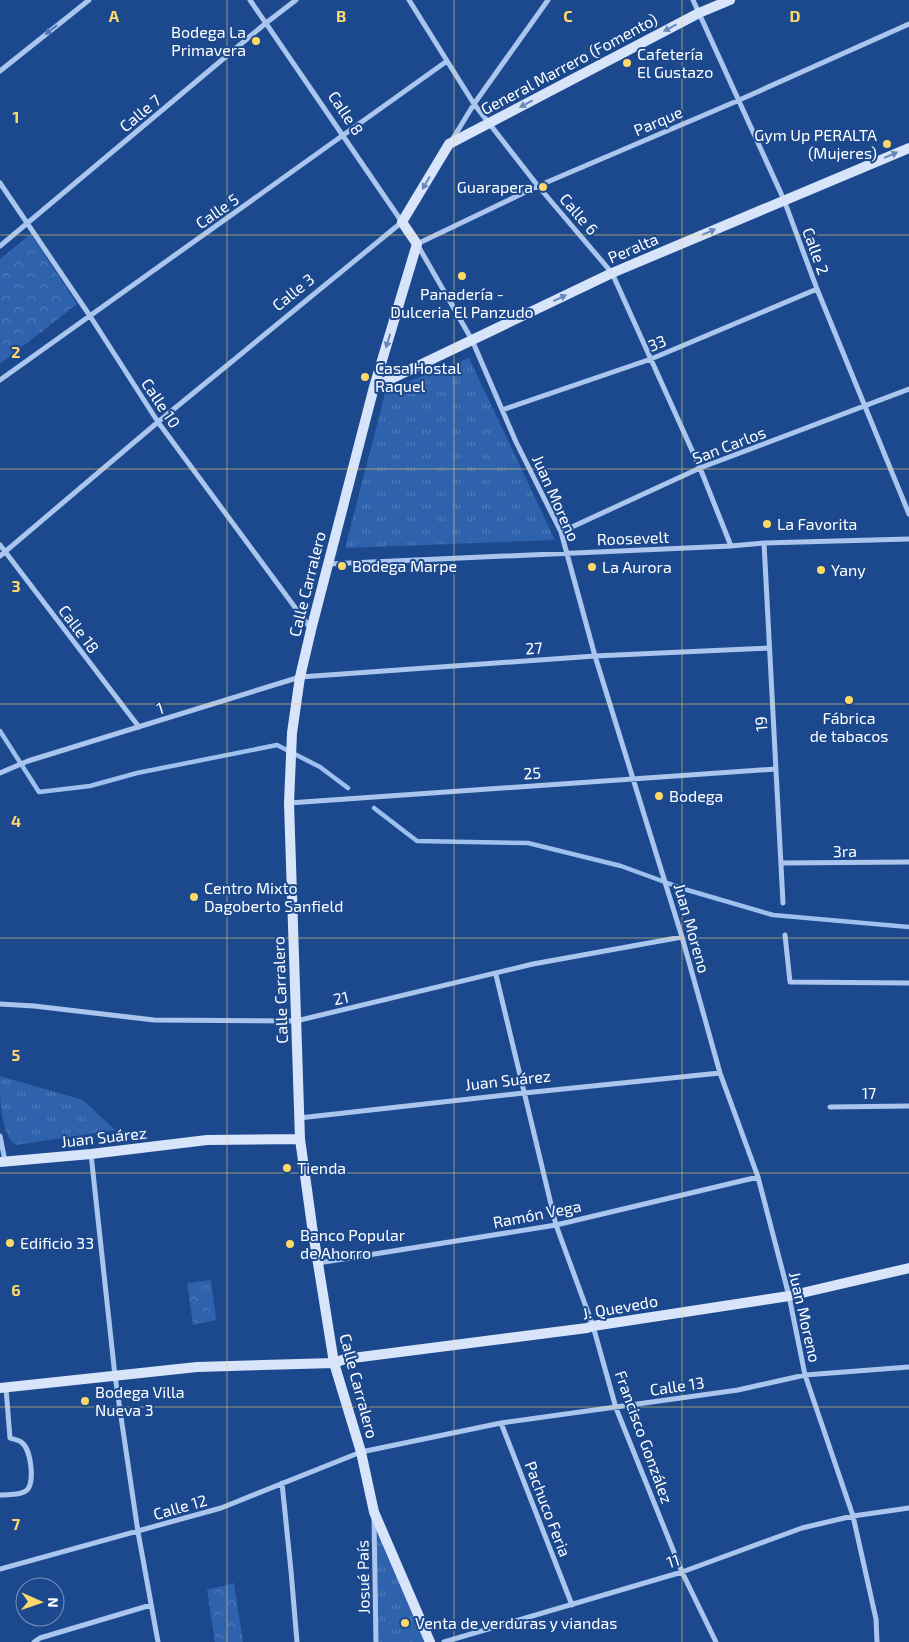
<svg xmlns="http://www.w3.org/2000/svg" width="909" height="1642" viewBox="0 0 909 1642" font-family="'Exo 2',sans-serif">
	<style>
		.grass { fill: url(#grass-tufts) }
		.park { fill: url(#park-crowns) }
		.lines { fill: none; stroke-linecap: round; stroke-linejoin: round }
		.stream { stroke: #9dc0ef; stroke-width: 4.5 }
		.street { stroke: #aac5ee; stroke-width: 5 }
		.secondary { stroke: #d7e4fa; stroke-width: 10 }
		.oneway { fill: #6787b9 }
		.oneway2 { fill: #4e74b0 }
		.grid { fill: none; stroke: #fed967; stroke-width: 1; stroke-opacity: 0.55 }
		.poi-dot { fill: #fed967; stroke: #1c498e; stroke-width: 2 }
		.labels { text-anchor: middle; stroke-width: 4; stroke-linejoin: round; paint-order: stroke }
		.poi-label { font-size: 16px; fill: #fff; stroke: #1c498e; text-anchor: start }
		.street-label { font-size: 16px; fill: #fff; stroke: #1c498e }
		.grid-label { font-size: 16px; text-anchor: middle; font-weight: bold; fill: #fed967; stroke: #1c498e; stroke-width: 4; stroke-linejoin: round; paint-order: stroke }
	</style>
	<defs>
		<pattern id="grass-tufts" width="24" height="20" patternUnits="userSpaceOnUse" patternTransform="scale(1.25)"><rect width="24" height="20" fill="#2f62ac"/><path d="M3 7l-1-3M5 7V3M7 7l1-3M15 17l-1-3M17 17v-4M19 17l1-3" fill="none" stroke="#4e7ab8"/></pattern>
		<pattern id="park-crowns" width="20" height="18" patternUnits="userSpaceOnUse" patternTransform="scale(1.25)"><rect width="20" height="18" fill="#2f62ac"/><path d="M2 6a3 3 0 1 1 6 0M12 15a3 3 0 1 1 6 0" fill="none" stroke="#4e7ab8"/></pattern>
	</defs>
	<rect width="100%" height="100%" fill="#1c498e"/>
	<path class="grass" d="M469,358L555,540L345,548L386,390Z
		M0,1076L83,1100L115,1130L16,1145C0,1134 0,1097 0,1076Z
		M374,1512L430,1642H376Z"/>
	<path class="park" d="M31,234L77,304L0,364V259Z
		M211,1280L216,1320L193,1325L187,1283Z
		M234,1583L243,1642H215L207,1590Z"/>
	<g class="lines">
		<path class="stream" d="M0,731L39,792L90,786L137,773L277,745L320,767L348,788
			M374,808L417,841L528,843L621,866L684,889L773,915L909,927"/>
		<path class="street" d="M409,0L474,104L538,186L612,273L700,468L731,546
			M693,0L784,200L817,289L909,514
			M0,71L89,0
			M452,140L474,104L548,0
			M0,183L90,316L158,422L311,629
			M0,246L266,23L296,0
			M0,380L447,61
			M502,410L651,359L817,289
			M561,532L700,468L909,389
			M764,543L783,903
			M0,545L139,727
			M0,556L158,422L402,222L250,0
			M328,564L731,546L764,543L909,539
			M0,773L28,761L300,677L595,656L769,648
			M289,803L776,769
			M781,863L909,862
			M785,935L790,982L909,983
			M496,975L556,1225L593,1326L616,1408L682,1572L716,1642
			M0,1004L34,1006L154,1020L296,1021L533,964L682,937
			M830,1107L909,1106
			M299,1118L524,1093L720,1073
			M0,1136L5,1161
			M91,1154L115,1376L138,1532L158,1642
			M318,1263L556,1225L758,1177
			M501,1423L572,1605
			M282,1483L291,1571L297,1642
			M0,1495C8,1494 21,1496 27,1490C35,1482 31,1448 21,1442C19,1440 13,1439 10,1438L6,1388
			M374,1518L376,1642
			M0,1569L221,1508L361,1452L501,1423L738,1390L805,1375L909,1367
			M34,1642L40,1638L151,1605
			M444,1642L682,1572L802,1528L853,1516L909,1508
			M877,1642L876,1619L853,1516L805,1375L789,1296L758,1177L720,1073L682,937L595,656L561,532L516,442L472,340L417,244L538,186L737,101L909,24"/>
		<path class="secondary" d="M374,387L612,273L909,148
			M0,1162L91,1154L207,1140L300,1139
			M0,1388L197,1367L334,1363L345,1359L587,1328L593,1326L789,1296L909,1268
			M430,1642L374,1512L361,1452L334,1363L312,1226L300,1139L289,803L292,733L300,677L311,630L374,387L417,244L402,222L449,144L699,13L730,0"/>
	</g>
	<defs><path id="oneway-solid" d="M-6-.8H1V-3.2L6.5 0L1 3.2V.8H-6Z" transform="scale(1.25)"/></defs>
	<g class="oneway">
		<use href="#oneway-solid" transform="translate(670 28) rotate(152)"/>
		<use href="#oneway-solid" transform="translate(526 104) rotate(152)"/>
		<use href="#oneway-solid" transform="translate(891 155) rotate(-23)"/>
		<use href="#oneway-solid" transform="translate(426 183) rotate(121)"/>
		<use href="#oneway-solid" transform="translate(709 232) rotate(-23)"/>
		<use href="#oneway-solid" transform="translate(560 298) rotate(-25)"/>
		<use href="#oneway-solid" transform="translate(388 341) rotate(107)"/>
	</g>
	<use class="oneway2" href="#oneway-solid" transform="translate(51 30) rotate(142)"/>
	<path class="grid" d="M227,0V1642M454,0V1642M682,0V1642M0,235H909M0,469H909M0,704H909M0,938H909M0,1173H909M0,1407H909"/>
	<g class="poi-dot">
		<circle cx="256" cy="41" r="5"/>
		<circle cx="627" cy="63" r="5"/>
		<circle cx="887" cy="144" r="5"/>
		<circle cx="543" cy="187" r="5"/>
		<circle cx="462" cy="276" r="5"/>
		<circle cx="365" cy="377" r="5"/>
		<circle cx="767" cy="524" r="5"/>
		<circle cx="342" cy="566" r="5"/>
		<circle cx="592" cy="567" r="5"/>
		<circle cx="821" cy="570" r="5"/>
		<circle cx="849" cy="700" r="5"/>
		<circle cx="659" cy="796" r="5"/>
		<circle cx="194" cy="897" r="5"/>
		<circle cx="287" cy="1168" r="5"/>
		<circle cx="10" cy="1243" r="5"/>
		<circle cx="290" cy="1244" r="5"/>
		<circle cx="85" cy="1401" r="5"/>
		<circle cx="405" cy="1623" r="5"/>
	</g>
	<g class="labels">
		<g class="poi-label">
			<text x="246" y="38" text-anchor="end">Bodega La<tspan x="246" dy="18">Primavera</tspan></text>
			<text x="637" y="60">Cafetería<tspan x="637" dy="18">El Gustazo</tspan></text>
			<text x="877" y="141" text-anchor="end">Gym Up PERALTA<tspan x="877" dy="18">(Mujeres)</tspan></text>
			<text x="533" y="193" text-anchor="end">Guarapera</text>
			<text x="462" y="300" text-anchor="middle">Panadería -<tspan x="462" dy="18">Dulceria El Panzudo</tspan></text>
			<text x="375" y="374">Casa Hostal<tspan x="375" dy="18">Raquel</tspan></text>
			<text x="777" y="530">La Favorita</text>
			<text x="352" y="572">Bodega Marpe</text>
			<text x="602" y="573">La Aurora</text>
			<text x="831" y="576">Yany</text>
			<text x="849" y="724" text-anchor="middle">Fábrica<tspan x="849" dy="18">de tabacos</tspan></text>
			<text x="669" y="802">Bodega</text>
			<text x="204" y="894">Centro Mixto<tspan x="204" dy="18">Dagoberto Sanfield</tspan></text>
			<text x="297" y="1174">Tienda</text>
			<text x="300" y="1241">Banco Popular<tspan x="300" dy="18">de Ahorro</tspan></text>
			<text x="20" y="1249">Edificio 33</text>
			<text x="95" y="1398">Bodega Villa<tspan x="95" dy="18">Nueva 3</tspan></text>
			<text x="415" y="1629">Venta de verduras y viandas</text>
		</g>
		<g class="street-label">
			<text transform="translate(569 64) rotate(-28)" y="6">General Marrero (Fomento)</text>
			<text transform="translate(140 113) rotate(-40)" y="6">Calle 7</text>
			<text transform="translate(346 113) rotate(56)" y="6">Calle 8</text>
			<text transform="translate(658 121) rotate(-23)" y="6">Parque</text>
			<text transform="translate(217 211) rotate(-35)" y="6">Calle 5</text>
			<text transform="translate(579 214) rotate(49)" y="6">Calle 6</text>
			<text transform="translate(633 248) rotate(-23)" y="6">Peralta</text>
			<text transform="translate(816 251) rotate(70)" y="6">Calle 2</text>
			<text transform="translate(293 292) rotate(-39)" y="6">Calle 3</text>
			<text transform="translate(657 343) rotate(-22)" y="6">33</text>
			<text transform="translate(161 403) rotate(56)" y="6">Calle 10</text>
			<text transform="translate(729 445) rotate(-21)" y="6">San Carlos</text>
			<text transform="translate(556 498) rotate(66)" y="6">Juan Moreno</text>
			<text transform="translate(633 538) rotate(-2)" y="6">Roosevelt</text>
			<text transform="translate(307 584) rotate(-76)" y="6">Calle Carralero</text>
			<text transform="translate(79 629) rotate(53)" y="6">Calle 18</text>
			<text transform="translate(534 648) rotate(-4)" y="6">27</text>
			<text transform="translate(160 708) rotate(-17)" y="6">1</text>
			<text transform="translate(761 724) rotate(-94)" y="6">19</text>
			<text transform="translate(532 773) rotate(-4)" y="6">25</text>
			<text transform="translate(845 851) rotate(-1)" y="6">3ra</text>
			<text transform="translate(692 928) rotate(74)" y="6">Juan Moreno</text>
			<text transform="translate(280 990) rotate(-92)" y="6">Calle Carralero</text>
			<text transform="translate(341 998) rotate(-13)" y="6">21</text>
			<text transform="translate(508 1080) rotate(-6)" y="6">Juan Suárez</text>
			<text x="869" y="1099">17</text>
			<text transform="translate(104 1137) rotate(-6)" y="6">Juan Suárez</text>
			<text transform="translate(537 1214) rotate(-11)" y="6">Ramón Vega</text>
			<text transform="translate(620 1307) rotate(-10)" y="6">J. Quevedo</text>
			<text transform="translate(805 1317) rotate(77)" y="6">Juan Moreno</text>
			<text transform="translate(359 1386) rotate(75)" y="6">Calle Carralero</text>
			<text transform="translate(677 1386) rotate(-8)" y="6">Calle 13</text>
			<text transform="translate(644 1437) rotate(70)" y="6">Francisco González</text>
			<text transform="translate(180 1507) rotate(-16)" y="6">Calle 12</text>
			<text transform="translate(548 1509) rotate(69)" y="6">Pachuco Feria</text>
			<text transform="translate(673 1561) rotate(-17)" y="6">11</text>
			<text transform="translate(363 1577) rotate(-91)" y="6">Josué País</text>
		</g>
	</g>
	<g class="grid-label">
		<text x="114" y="22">A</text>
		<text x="341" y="22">B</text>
		<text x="568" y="22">C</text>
		<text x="795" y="22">D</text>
		<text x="16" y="123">1</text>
		<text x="16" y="358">2</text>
		<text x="16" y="592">3</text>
		<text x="16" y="827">4</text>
		<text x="16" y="1061">5</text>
		<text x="16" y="1296">6</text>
		<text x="16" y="1530">7</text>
	</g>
	<g transform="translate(40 1602) rotate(92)"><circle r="24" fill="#1c498e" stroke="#7792bb"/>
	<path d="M0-4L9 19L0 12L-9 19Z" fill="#fed967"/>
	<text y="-8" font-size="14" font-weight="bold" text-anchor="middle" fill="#ffffff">N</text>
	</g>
</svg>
